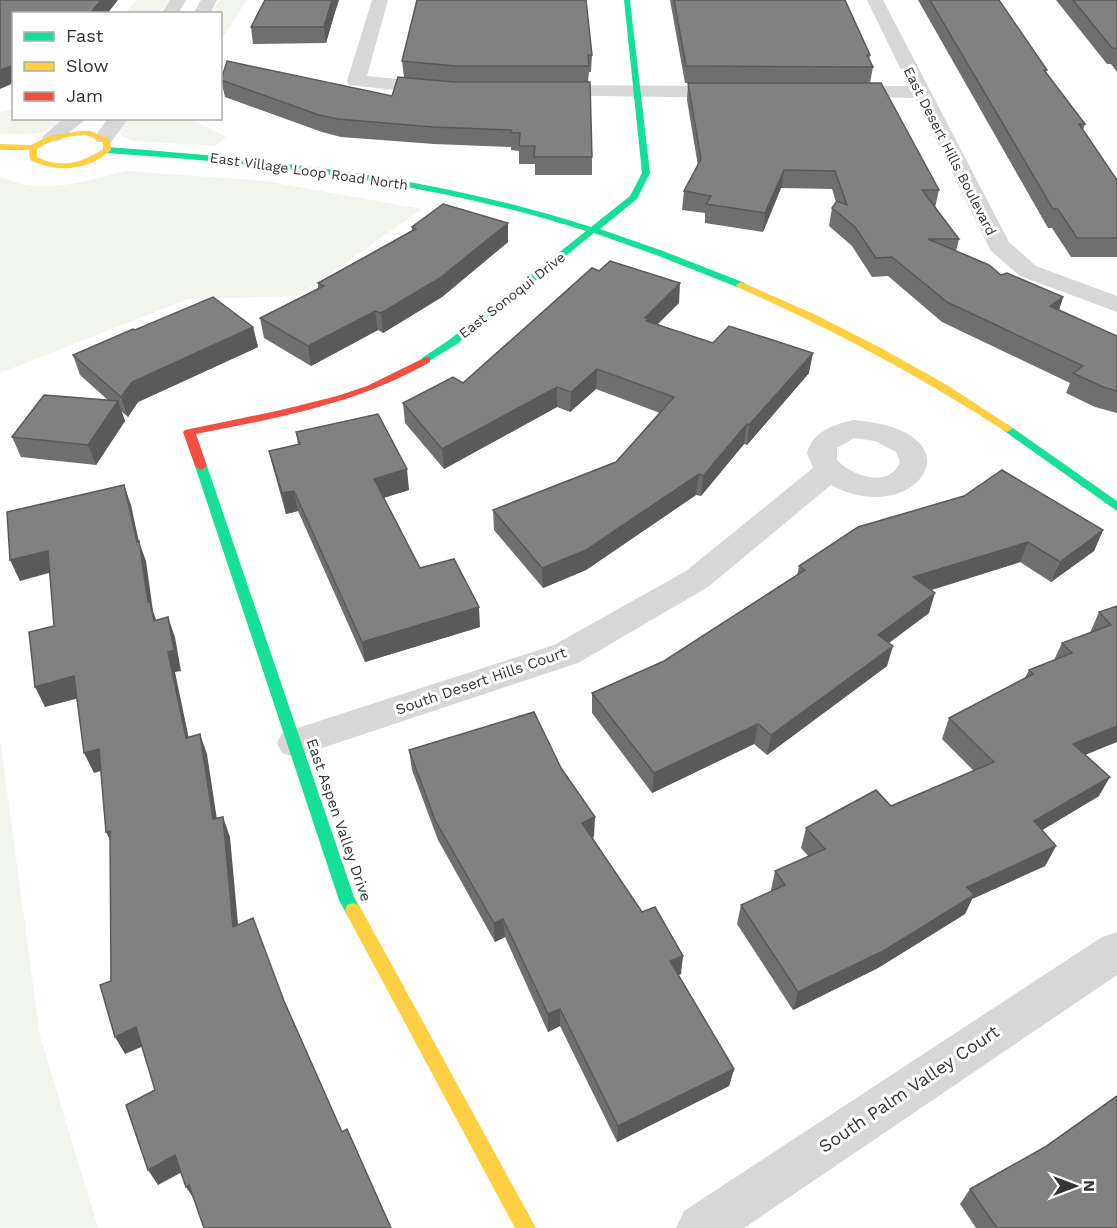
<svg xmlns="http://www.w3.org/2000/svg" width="1117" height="1228" viewBox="0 0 1117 1228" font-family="'Work Sans',sans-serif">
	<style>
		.green { fill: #f1f5ed }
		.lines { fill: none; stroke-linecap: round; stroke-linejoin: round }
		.street { fill: #d7d7d7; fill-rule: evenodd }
		.fast { fill: #16e098; fill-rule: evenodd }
		.slow { fill: #ffcf43; fill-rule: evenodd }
		.jam { fill: #f24e42; fill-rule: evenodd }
		.wall { fill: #6f6f6f }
		.shaded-wall { fill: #5a5a5a }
		.building { fill: #818181; stroke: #5a5a5a; stroke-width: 1.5 }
		.labels { text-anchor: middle; stroke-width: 6; stroke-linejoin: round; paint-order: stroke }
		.far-street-label { font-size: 14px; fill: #333; stroke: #fff }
		.street-label { font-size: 15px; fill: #333; stroke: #fff }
		.near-street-label { font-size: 18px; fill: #333; stroke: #fff }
	</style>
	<rect width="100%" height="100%" fill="#fff"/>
	<path class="green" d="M136,0H170L160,13H126Z
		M220,0H247L221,40L220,14H210Z
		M13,110L14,118L67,119C44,136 28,135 0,134V112Z
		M129,119H191L226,137L216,146L132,141L121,136L119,129Z
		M126,171L265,181L422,209L298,296L188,299L0,373V176C41,197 84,181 126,171Z
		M0,739L40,1036L98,1228H0Z"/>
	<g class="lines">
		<path class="street" d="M170,0H186L178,14H161Z
			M201,0H217L210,14H193Z
			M372,0H388L367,76L439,83L446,85L448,89L446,93L439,95L349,85L347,81Z
			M867,0H883L1009,242L1036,266L1117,296V312L1020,276L991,251L915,98L835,96L832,92L835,88L842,86H909Z
			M545,85L733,86L740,88L743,92L740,96L733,98L538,95L535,91L538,87Z
			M64,118H87L59,141H45L42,137Z
			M108,118H129L111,142H97L94,138Z
			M853,420C985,430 917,531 831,485L708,587L578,663L295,757L282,753L277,743L282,733L554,645L686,571L813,468L807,453C813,431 833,425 853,420ZM854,438L875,441L896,452L900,462C889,489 852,476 837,460V448Z
			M1117,932V975L744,1228H676L684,1211L1102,937Z"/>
		<path class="fast" d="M624,0H630L650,173L637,199L600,229L663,251L745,283V287H737L656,255L594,233L457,344L426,363L422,362V358L449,340L586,231C430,181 269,164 107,153L103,150L107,147C271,159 434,176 591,227L630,196L642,173Z
			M1007,424L1117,501V511L1003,430V426Z
			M201,462L207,466L354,897L361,910L359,915L353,917L347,915L339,900L195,466Z"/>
		<path class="slow" d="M80,131H90L110,139L111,150C89,171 56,173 30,160L29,150H0V144L31,145L49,136ZM86,135L103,142V149C82,163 61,169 37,157V149C52,139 68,136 86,135Z
			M741,282L814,314L881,348L947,385L1013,428L1007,432L1003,430C918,375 830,328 737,287L736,285Z
			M353,903L359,905L536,1228H515L347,915L345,910L347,905Z"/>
		<path class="jam" d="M426,357L430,358V362C357,404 277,418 196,434L207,466L201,470L195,466L183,432L185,430L281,410L337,396L367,386Z"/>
	</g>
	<path class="wall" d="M265,0H339L335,12L326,43L253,44L251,27Z
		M670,0H845L870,55L869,60L873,67L870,83L939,190L935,208L959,239L956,251L1001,275L1063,297L1059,310L1117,336V413L1095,407L1066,393L1070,383L942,322L888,276L872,277L852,246L829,226L832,208L836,202L832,189L781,188L763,232L705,223V213L682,210L684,191L698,166L687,100L688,83H685Z
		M918,0H999L1047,70L1046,72L1085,124L1083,130L1117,180V257H1071L1052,228H1048Z
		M1056,0H1117V72L1111,64H1107Z
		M592,55L591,72H589L588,82L592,157V175H535V164H519V151L511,150V147L434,144L341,137L322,132L225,97L221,80L392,96L404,77L402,61Z
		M412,227L508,242L442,297L383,333L378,330L311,366L264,338L260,318L318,288V283L412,230Z
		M679,303L657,324L713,343L809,373L747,445L744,444L701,496L696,495L586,570L543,588L494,530L493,510L616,462L660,413L596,389L570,412L557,407L444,469L405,423L403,403L463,383Z
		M253,327L258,347L138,402L128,417L121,411L125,421L96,465L21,457L12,437L109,401L80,375L73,355L135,330Z
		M296,432L409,490L383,498L420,568L480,627L365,662L298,511L286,514L274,471L269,451L298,445Z
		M1103,530L1094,551L1051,582L1020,562L931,590L929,613L889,643L887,666L767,755L754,744L652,793L592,713V693L664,661L797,576L799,566Z
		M1117,606L1086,755L1099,796L1042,830L1056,846L1045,866L972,899L965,914L878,968L793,1010L737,924L741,905L771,891V890L775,871L809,857L801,848L806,828L891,806L974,771L942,739L949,718L1025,678L1029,670L1054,660L1062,643L1090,633L1099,612Z
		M409,750L594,837H592L681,974L678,975L734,1069L729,1086L617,1142L560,1026L548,1032L505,937L495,942L438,840L412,770Z
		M1045,1147L1117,1228H976L960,1204L970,1189Z"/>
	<path class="shaded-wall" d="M101,0H118L107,14H90Z
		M332,0H339L335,12L326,43L324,27Z
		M14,65V83L0,89V70Z
		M784,170L781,188L763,232L765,213Z
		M508,223V242L442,297L383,333L381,313Z
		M680,283L679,303L647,335L645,318Z
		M1063,297L1057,316L1050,306Z
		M375,311L378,330L311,366L308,346Z
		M253,327L258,347L138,402L128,417L121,397L132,382Z
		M813,353L809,373L747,445L749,425Z
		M597,369L596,389L570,412L571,392Z
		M557,387V407L444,469L442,449Z
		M118,401L125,421L96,465L88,445Z
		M747,424L744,444L701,496L703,476Z
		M407,469L409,490L377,500L374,479Z
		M699,474L696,495L586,570L543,588L542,568Z
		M124,485L131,505L139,542L146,561L153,611L157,622L154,621L148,602L137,542Z
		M294,491L298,511L286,514L282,493Z
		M1103,530L1094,551L1051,582L1060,562Z
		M1028,542L1020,562L906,598L913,577Z
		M48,551L56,571L20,581L10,560Z
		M935,593L929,613L872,655L878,635Z
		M479,607L480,627L365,662L362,642Z
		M168,617L175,637L181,671L175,672L193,758L186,738L168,652Z
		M893,646L887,666L767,755L771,735Z
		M74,676L83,697L45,707L35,687Z
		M758,724L754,744L652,793L654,773Z
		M1117,726V742L1063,764L1073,744Z
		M200,734L207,754L220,839L213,819Z
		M99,749L108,769L94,773L84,753Z
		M1110,777L1099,796L1024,841L1034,821Z
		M223,817L230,837L240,946L233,927Z
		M595,817L594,837L582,842V823Z
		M110,831L116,852L106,832Z
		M1056,846L1045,866L972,899L965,914L878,968L793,1010L798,992L967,887Z
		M503,919L505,937L495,942L494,923Z
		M683,956L681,974L668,980L670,961Z
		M560,1009V1026L548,1032V1014Z
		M136,1027L146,1045L125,1054L115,1037Z
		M734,1069L729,1086L617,1142L618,1126Z
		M175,1155L184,1171L158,1185L148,1170Z
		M189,1185L196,1202L186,1187Z"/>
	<path class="building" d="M0,0H101L90,14H14V65L0,70Z
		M265,0H332L324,27H251Z
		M417,0H586L592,55H588L589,66H455L402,61Z
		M674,0H845L870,55H867L873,67L686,66Z
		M930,0H999L1047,70H1044L1085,124H1079L1117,180V238H1077L1058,209H1053Z
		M1073,0H1117V49L1112,48Z
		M227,61L392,96L398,77L455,82H590L592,157H534L535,146H519L520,133H511V130L433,127L338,119L319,115L221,80Z
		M688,83H881L939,190H922L959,239H928L989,265L1001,275L1007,273L1063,297L1050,306L1117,336V391L1103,387L1073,373L1083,366L947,302L892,257L876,258L855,227L832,208L837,201L847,205L835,171L784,170L765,213L706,204L711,196L684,191L701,159Z
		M443,204L508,223L440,278L381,313L375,311L308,346L260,318L324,286L318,283L416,229L412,227Z
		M610,261L680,283L645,318L648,319L646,321L713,343L729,326L813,353L749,425L747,424L703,476L699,474L586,550L542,568L493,510L616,462L674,397L597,369L571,392L557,387L442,449L403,403L453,377L463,383L592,268L599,271Z
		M213,297L253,327L132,382L121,397L73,355L133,329L135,330Z
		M44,395L118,401L88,445L12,437Z
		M378,414L407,469L374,479L420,568L454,559L479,607L362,642L294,491L282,493L269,451L300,444L296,432Z
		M1002,470L1103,530L1060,562L1028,542L913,577L935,593L878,635L893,646L771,735L758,724L654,773L592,693L664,661L805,570L799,566L858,527L964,496Z
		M124,485L137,542L139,541L148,602H150L154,621L168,617L174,650L168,652L186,738L200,734L213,819L223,817L233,927L253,918L284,1001L342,1132L347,1129L391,1228H204L189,1185L186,1187L175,1155L148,1170L126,1105L155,1090L136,1027L115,1037L100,985L111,981L110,831L106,832L99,749L84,753L74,676L35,687L29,632L54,626L48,551L10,560L7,512Z
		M1117,606V726L1073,744L1110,777L1034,821L1056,846L967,887L974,895L885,950L798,992L741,905L785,885L775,871L825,849L806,828L876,790L891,806L994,762L949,718L1033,674L1029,670L1072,653L1062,643L1111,625L1099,612Z
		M534,712L561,768L595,817L582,823L642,912L655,907L683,956L670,961L734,1069L618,1126L560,1009L548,1014L503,919L494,923L435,820L409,750Z
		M1117,1096V1228H997L970,1189L1045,1147Z"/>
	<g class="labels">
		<g class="far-street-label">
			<text transform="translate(950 151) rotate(63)" y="5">East Desert Hills Boulevard</text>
			<text transform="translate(309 171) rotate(8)" y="5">East Village Loop Road North</text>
			<text transform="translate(512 295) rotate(-38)" y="5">East Sonoqui Drive</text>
		</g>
		<g class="street-label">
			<text transform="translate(481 681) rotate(-19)" y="5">South Desert Hills Court</text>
			<text transform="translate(339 820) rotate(71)" y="5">East Aspen Valley Drive</text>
		</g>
		<g class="near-street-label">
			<text transform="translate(909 1089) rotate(-34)" y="6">South Palm Valley Court</text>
		</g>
	</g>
	<rect x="12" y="12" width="210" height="108" fill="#ffffff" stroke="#adadad" stroke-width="1.5"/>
	<rect x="24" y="32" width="30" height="9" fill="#16e098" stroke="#adadad" stroke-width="1.5"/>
	<text x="66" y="42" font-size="18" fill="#333333">Fast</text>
	<rect x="24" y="62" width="30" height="9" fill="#ffcf43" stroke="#adadad" stroke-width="1.5"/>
	<text x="66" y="72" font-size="18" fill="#333333">Slow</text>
	<rect x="24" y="92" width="30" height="9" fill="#f24e42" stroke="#adadad" stroke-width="1.5"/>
	<text x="66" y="102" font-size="18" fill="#333333">Jam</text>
	<g transform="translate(1075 1186) rotate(90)" stroke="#ffffff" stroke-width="4.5" paint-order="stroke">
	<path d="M0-4.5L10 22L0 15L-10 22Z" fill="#333333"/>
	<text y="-9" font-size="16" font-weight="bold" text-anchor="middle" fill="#333333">N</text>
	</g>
</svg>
